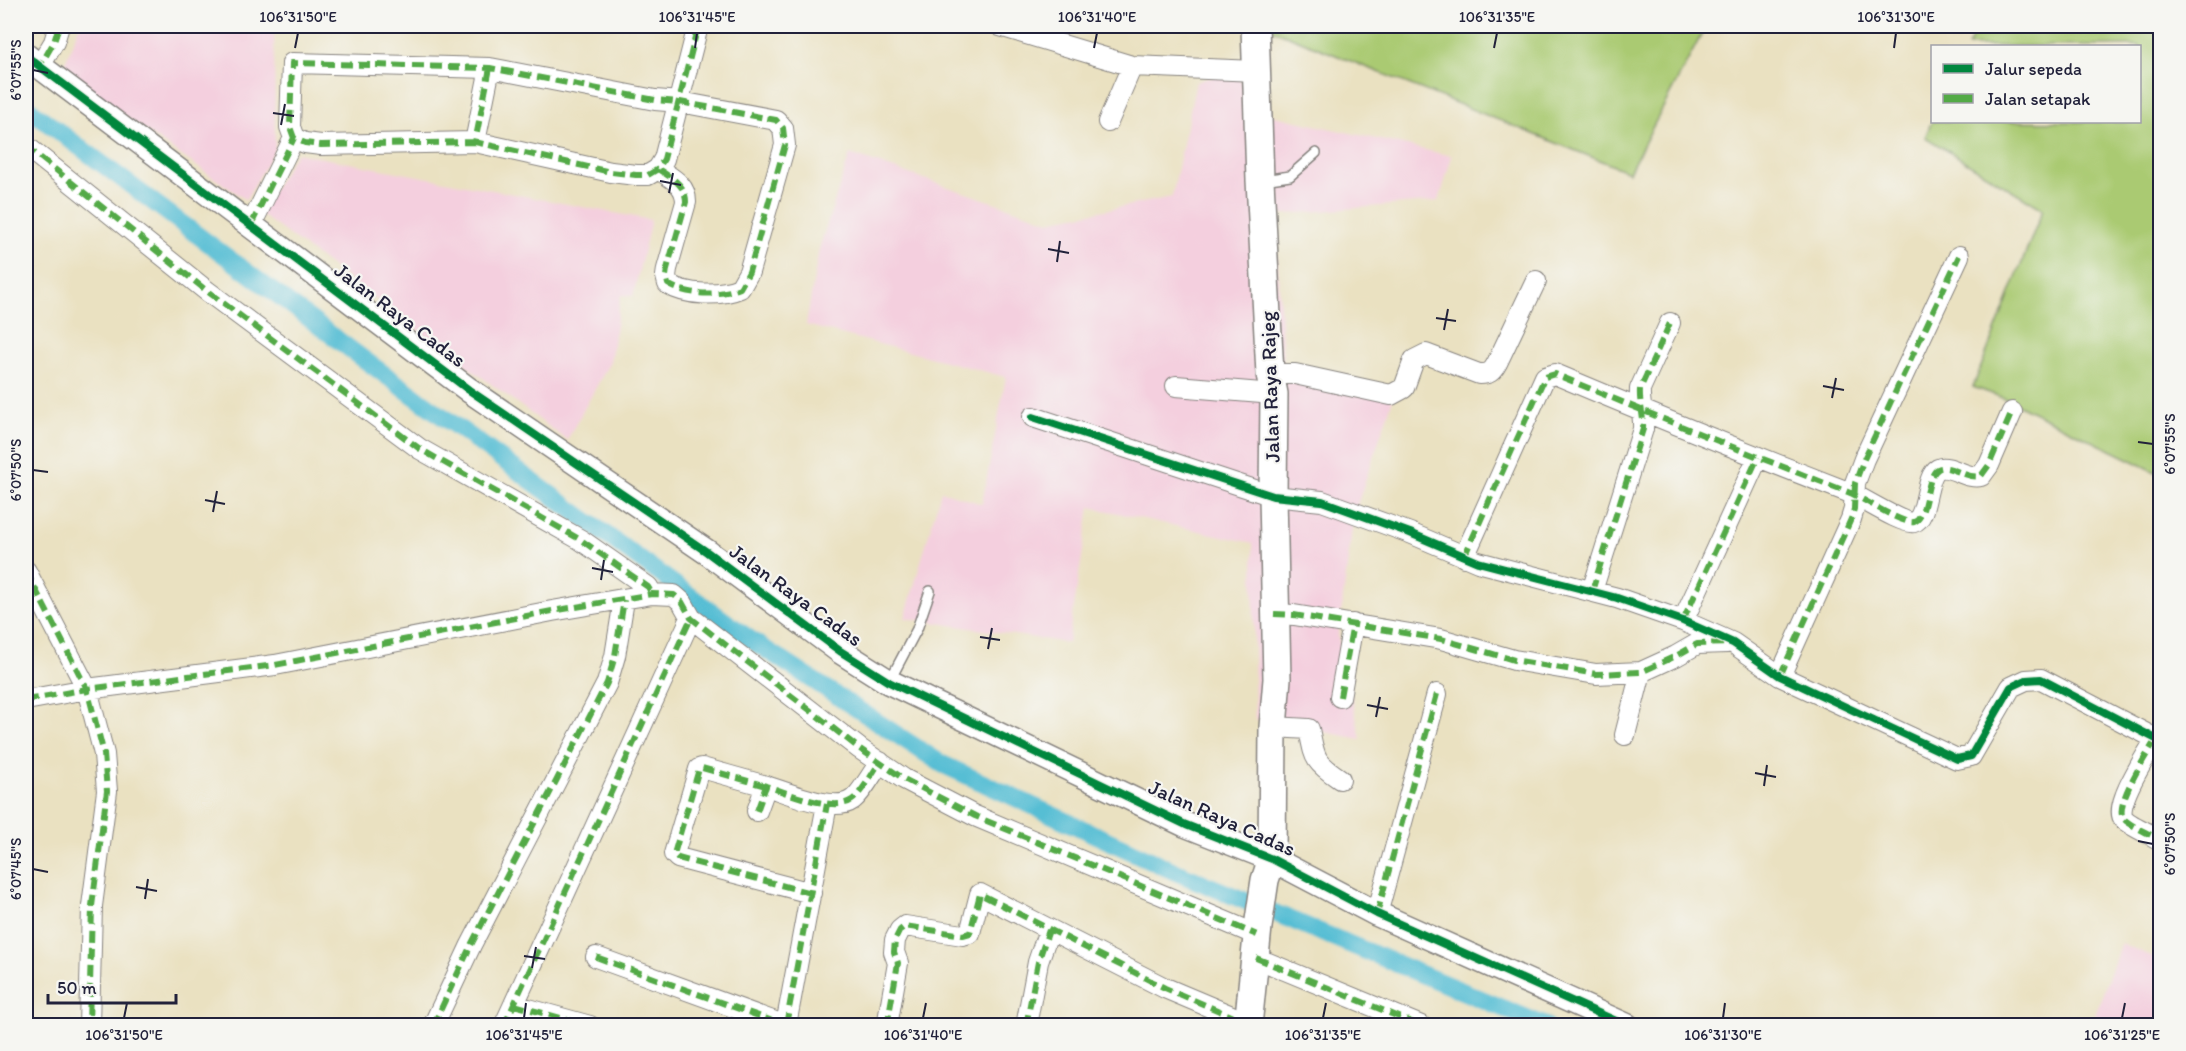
<svg xmlns="http://www.w3.org/2000/svg" width="2186" height="1051" viewBox="0 0 2186 1051" font-family="Itim,sans-serif">
	<style>
		.built { fill: #f4cfde }
		.green { fill: #aaca72; stroke: #667656; stroke-width: 1.5 }
		.lines { fill: none; stroke-linecap: round; stroke-linejoin: round }
		.canal { stroke: #57bed4; stroke-width: 18 }
		.service-casing { stroke: #86827e; stroke-width: 12 }
		.minor-casing { stroke: #86827e; stroke-width: 22 }
		.tertiary-casing { stroke: #86827e; stroke-width: 27 }
		.secondary-casing { stroke: #86827e; stroke-width: 30 }
		.service { stroke: #fff; stroke-width: 9 }
		.minor { stroke: #fff; stroke-width: 20 }
		.tertiary { stroke: #fff; stroke-width: 24 }
		.secondary { stroke: #fff; stroke-width: 27 }
		.quiet { stroke: #53aa46; stroke-width: 6; stroke-dasharray: 12 6; stroke-linecap: butt }
		.cycleway-casing { stroke: #f6f6f2; stroke-width: 11 }
		.cycleway { stroke: #00873e; stroke-width: 8 }
		.ticks { fill: none; stroke: #22223b; stroke-width: 2 }
		.labels { text-anchor: middle; stroke-width: 4.5; stroke-linejoin: round; paint-order: stroke }
		.street-label { font-size: 21px; fill: #22223b; stroke: #f6f6f2 }
		.neatline { fill: none; stroke: #22223b; stroke-width: 2 }
		.ticks-label { font-size: 15px; text-anchor: middle; fill: #22223b }
	</style>
	<rect width="100%" height="100%" fill="#f6f6f2"/>
	<filter id="ink" filterUnits="userSpaceOnUse"><feTurbulence type="fractalNoise" baseFrequency=".0167" numOctaves="2"/><feDisplacementMap in="SourceGraphic" scale="12" xChannelSelector="R" yChannelSelector="G"/><feConvolveMatrix kernelMatrix="1 2 1 2 8 2 1 2 1" color-interpolation-filters="sRGB"/></filter>
	<filter id="wash" filterUnits="userSpaceOnUse"><feTurbulence type="fractalNoise" baseFrequency=".008" numOctaves="4" result="noise"/><feDisplacementMap in="SourceGraphic" scale="24" xChannelSelector="R" yChannelSelector="G"/><feGaussianBlur stdDeviation="1.35" result="paint"/><feColorMatrix in="noise" values="0 0 0 0 0 0 0 0 0 0 0 0 0 0 0 0 0 1.4 0 .05"/><feComposite in="paint" operator="in"/></filter>
	<g filter="url(#wash)">
		<rect width="100%" height="100%" fill="#eae1c1"/>
		<path class="built" d="M79,26H274L275,149L246,200L61,73Z
			M1234,70L1261,113L1452,156L1439,201L1275,215L1284,376L1395,393L1354,514L1338,636L1361,739L1255,719L1253,543L1090,507L1068,643L905,618L941,491L982,504L1006,377L806,325L819,249L850,154L1049,221L1172,197L1196,82Z
			M296,153L651,220L633,296L621,295L610,362L567,440L259,213Z
			M2121,943L2160,960V1025H2102L2093,1021Z"/>
		<path class="green" d="M1263,26H1706L1629,172Z
			M1978,26H2160V474L2006,399L1973,387L2043,209L1925,137L1932,121L2140,122V46H1968Z"/>
		<g class="lines">
			<path class="canal" d="M26,107L362,358L754,642L942,764L1176,872L1546,1026"/>
		</g>
	</g>
	<g filter="url(#ink)">
		<g class="lines">
			<g class="service-casing">
				<path id="service" d="M1263,180L1290,176L1316,153
					M889,682L917,629L930,591"/>
			</g>
			<g class="minor-casing">
				<path id="minor" d="M1000,26L1132,66L1257,71
					M26,64L40,66L54,42L59,26
					M490,68L475,142L611,172L636,175H648L658,169L664,159L698,26
					M1108,122L1132,66
					M475,142L321,145L305,143L294,138L290,127L292,63L490,68L655,100L680,102L776,120L783,128L785,145L749,272L740,288C721,296 686,296 668,284L666,276L667,269L686,202C686,184 671,178 658,169
					M26,146L207,291L420,449L581,540L648,587L652,594
					M251,225L294,138
					M1270,374H1295L1391,395L1404,388L1414,360L1426,354L1479,374C1490,374 1492,372 1497,363L1536,281
					M1176,386L1274,394
					M1033,417L1273,496L1322,501L1410,533L1478,562L1617,598L1683,621L1733,643L1780,676L1957,759L1971,756L2011,687L2026,680L2041,679L2160,741
					M1464,557L1545,377L1555,374C1652,415 1749,454 1848,492C1861,497 1903,525 1914,522C1928,518 1925,476 1938,469C1949,463 1967,480 1981,476L1989,465L2012,412
					M26,571L87,689L104,754L107,791L92,906L89,1026
					M1592,591L1643,429C1644,415 1639,403 1640,389L1670,323
					M1274,614L1294,615L1441,639L1514,660L1596,674L1641,672L1676,656L1697,644L1727,643
					M1683,621L1758,457
					M1780,676L1851,519L1854,509L1855,483L1864,459L1959,256
					M1340,697L1353,624
					M26,700L87,689L275,665L552,611L652,594L674,595L682,602L691,618L860,749L904,779L975,816L1257,935
					M1273,727L1309,729C1315,758 1313,761 1340,779
					M1625,735L1641,672
					M2156,739C2148,753 2112,807 2124,819C2130,826 2151,834 2160,840
					M766,786L702,768L699,769L674,854L678,858L811,893
					M757,811L766,786C786,792 834,813 852,800C861,794 873,772 880,762
					M1377,914L1437,694
					M596,957L786,1026
					M1256,958L1421,1026
					M514,1005L590,1026
					M786,1025L827,804
					M433,1026L471,945L607,683L615,656L624,600
					M504,1026L691,618
					M887,1026L898,963L894,952L895,940L900,930L905,926L963,935L970,933L980,894L1165,988L1248,1023
					M1026,1026L1038,962L1049,930"/>
			</g>
			<g class="tertiary-casing">
				<path id="tertiary" d="M26,56L469,390L707,552L840,651L889,682L1186,825L1272,859L1377,914L1627,1026"/>
			</g>
			<g class="secondary-casing">
				<path id="secondary" d="M1248,1026L1258,927L1265,880L1272,859L1273,727L1277,679L1273,496L1274,394L1270,374L1260,180L1255,26"/>
			</g>
			<use href="#service" class="service"/>
			<use href="#minor" class="minor"/>
			<use href="#tertiary" class="tertiary"/>
			<use href="#secondary" class="secondary"/>
			<path class="quiet" d="M34,65L40,66L54,42L59,26
				M490,68L475,142L611,172L636,175H648L658,169L664,159L698,26
				M475,142L321,145L305,143L294,138L290,127L292,63L490,68L655,100L680,102L776,120L783,128L785,145L749,272L740,288C721,296 686,296 668,284L666,276L667,269L686,202C686,184 671,178 658,169
				M26,146L207,291L420,449L581,540L648,587L652,594
				M251,225L294,138
				M1464,557L1545,377L1555,374C1652,415 1749,454 1848,492C1861,497 1903,525 1914,522C1928,518 1925,476 1938,469C1949,463 1967,480 1981,476L1989,465L2012,412
				M26,571L87,689L104,754L107,791L92,906L89,1026
				M1592,591L1643,429C1644,415 1639,403 1640,389L1670,323
				M1274,614L1294,615L1441,639L1514,660L1596,674L1641,672L1676,656L1697,644L1727,643
				M1683,621L1758,457
				M1780,676L1851,519L1854,509L1855,483L1864,459L1959,256
				M1340,697L1353,624
				M26,700L87,689L275,665L552,611L652,594L674,595L682,602L691,618L860,749L904,779L975,816L1257,935
				M2156,739C2148,753 2112,807 2124,819C2130,826 2151,834 2160,840
				M766,786L702,768L699,769L674,854L678,858L811,893
				M757,811L766,786C786,792 834,813 852,800C861,794 873,772 880,762
				M1377,914L1437,694
				M596,957L786,1026
				M1256,958L1421,1026
				M514,1005L590,1026
				M786,1025L827,804
				M433,1026L471,945L607,683L615,656L624,600
				M504,1026L691,618
				M887,1026L898,963L894,952L895,940L900,930L905,926L963,935L970,933L980,894L1165,988L1248,1023
				M1026,1026L1038,962L1049,930"/>
			<g class="cycleway-casing">
				<path id="cycleway" d="M26,56L469,390L707,552L840,651L889,682L1186,825L1272,859L1377,914L1627,1026
					M1033,417L1273,496L1322,501L1410,533L1478,562L1617,598L1683,621L1733,643L1780,676L1957,759L1971,756L2011,687L2026,680L2041,679L2160,741"/>
			</g>
			<use href="#cycleway" class="cycleway"/>
		</g>
	</g>
	<path class="ticks" d="M295,48L298,33M695,48L697,33M1094,48L1097,33M1494,48L1497,33M1894,48L1896,33M33,70L48,73M273,113L294,116M281,125L285,104M660,181L681,185M669,193L673,173M1048,249L1069,253M1057,262L1060,241M1436,318L1456,321M1444,330L1448,309M1823,386L1844,390M1832,398L1836,378M2138,442L2153,444M33,470L48,472M205,500L225,504M213,512L217,491M592,568L613,572M601,580L604,560M980,637L1000,640M988,649L992,628M1367,705L1388,709M1376,717L1380,697M1755,773L1776,777M1764,786L1767,765M2138,841L2153,844M33,869L48,872M136,887L157,891M145,899L148,879M524,956L545,959M532,968L536,947M124,1018L127,1003M524,1018L526,1003M923,1018L926,1003M1323,1018L1326,1003M1723,1018L1725,1003M2122,1018L2125,1003"/>
	<g class="labels">
		<g class="street-label">
			<text transform="translate(400 315) rotate(37)" y="7">Jalan Raya Cadas</text>
			<text transform="translate(1270 387) rotate(-92)" y="7">Jalan Raya Rajeg</text>
			<text transform="translate(796 595) rotate(36)" y="7">Jalan Raya Cadas</text>
			<text transform="translate(1222 818) rotate(24)" y="7">Jalan Raya Cadas</text>
		</g>
	</g>
	<rect width="2186" height="1051" fill="none" stroke="#f6f6f2" stroke-width="66"/>
	<rect x="1931" y="45" width="210" height="78" fill="#f6f6f2" stroke="#a1a1a9" stroke-width="1.5"/>
	<rect x="1943" y="64" width="30" height="9" fill="#00873e" stroke="#a1a1a9" stroke-width="1.5"/>
	<text x="1985" y="75" font-size="18" fill="#22223b">Jalur sepeda</text>
	<rect x="1943" y="94" width="30" height="9" fill="#53aa46" stroke="#a1a1a9" stroke-width="1.5"/>
	<text x="1985" y="105" font-size="18" fill="#22223b">Jalan setapak</text>
	<path d="M48 994v9h128v-9" fill="none" stroke="#22223b" stroke-width="3"/>
	<text x="57" y="994" font-size="18" fill="#22223b" stroke="#f6f6f2" stroke-width="4.5" paint-order="stroke">50 m</text>
	<rect x="33" y="33" width="2120" height="985" class="neatline"/>
	<g class="ticks-label">
		<text x="298" y="22">106°31'50"E</text>
		<text x="697" y="22">106°31'45"E</text>
		<text x="1097" y="22">106°31'40"E</text>
		<text x="1497" y="22">106°31'35"E</text>
		<text x="1896" y="22">106°31'30"E</text>
		<text transform="translate(16 70) rotate(-90)" y="5">6°07'55"S</text>
		<text transform="translate(2170 444) rotate(-90)" y="5">6°07'55"S</text>
		<text transform="translate(16 470) rotate(-90)" y="5">6°07'50"S</text>
		<text transform="translate(2170 844) rotate(-90)" y="5">6°07'50"S</text>
		<text transform="translate(16 869) rotate(-90)" y="5">6°07'45"S</text>
		<text x="124" y="1040">106°31'50"E</text>
		<text x="524" y="1040">106°31'45"E</text>
		<text x="923" y="1040">106°31'40"E</text>
		<text x="1323" y="1040">106°31'35"E</text>
		<text x="1723" y="1040">106°31'30"E</text>
		<text x="2122" y="1040">106°31'25"E</text>
	</g>
</svg>
